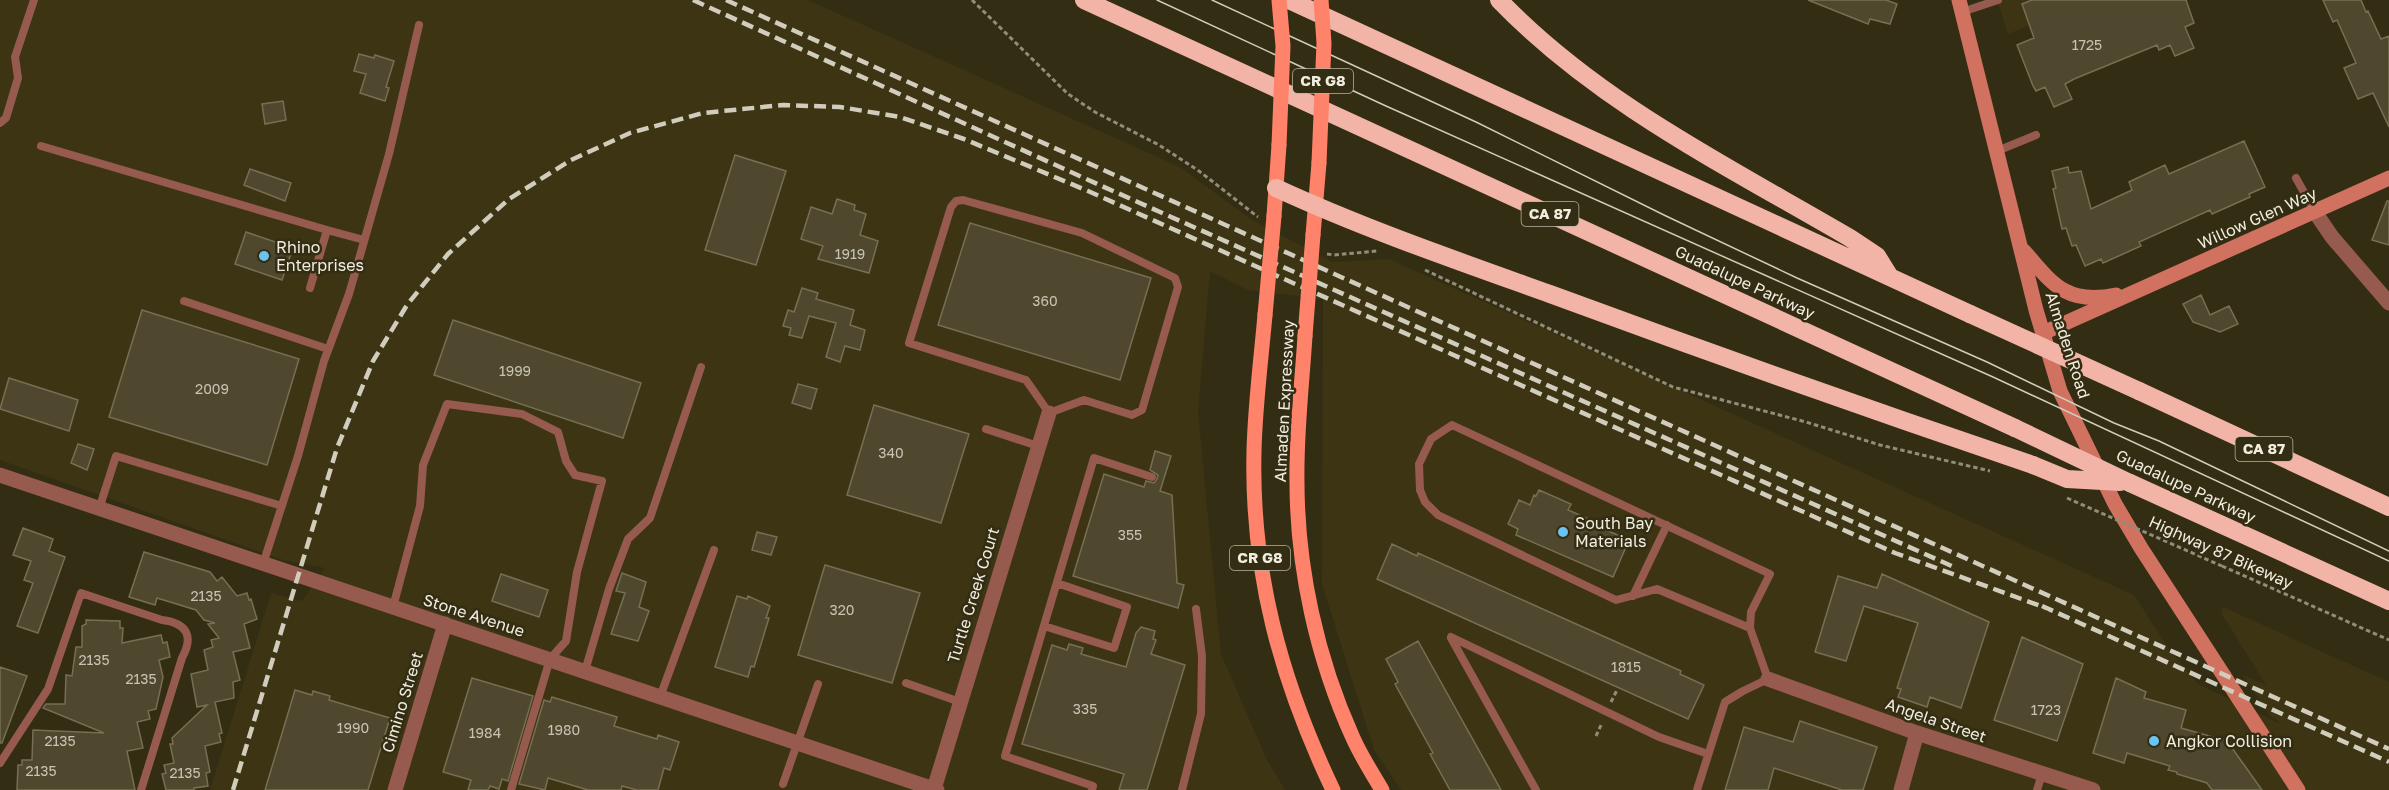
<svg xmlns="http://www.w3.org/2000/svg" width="2389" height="790" viewBox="0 0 2389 790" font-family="'Golos Text',sans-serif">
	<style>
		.built { fill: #3c3413 }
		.building { fill: #4f482f; stroke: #766f54; stroke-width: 1.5 }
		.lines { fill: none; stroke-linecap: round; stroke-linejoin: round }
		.path { stroke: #928d79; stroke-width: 3; stroke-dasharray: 4.5 3; stroke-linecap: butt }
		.lane { stroke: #975a4e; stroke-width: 8 }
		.street { stroke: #975a4e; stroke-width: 15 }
		.secondary { stroke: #d1715f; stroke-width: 15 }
		.primary { stroke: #ff826b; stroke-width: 15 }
		.highway { stroke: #f1b4a7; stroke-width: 18 }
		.tram { stroke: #d1cdbc; stroke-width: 1.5 }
		.rail { stroke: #d1cdbc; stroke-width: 4.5; stroke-dasharray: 12 6; stroke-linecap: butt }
		.path-bridge { stroke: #928d79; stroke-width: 3; stroke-dasharray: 4.5 3; stroke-linecap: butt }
		.primary-bridge { stroke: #ff826b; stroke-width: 15 }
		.highway-bridge { stroke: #f1b4a7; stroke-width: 18 }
		.poi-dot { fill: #69c4f1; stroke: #332d14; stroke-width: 2 }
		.labels { text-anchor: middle; stroke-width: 5; stroke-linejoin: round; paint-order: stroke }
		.number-label { font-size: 14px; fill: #c8c4b3 }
		.shield { fill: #332d14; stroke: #b8b4a2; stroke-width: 1.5 }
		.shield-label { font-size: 15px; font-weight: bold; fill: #f1eedf }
		.street-label { font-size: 16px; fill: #f1eedf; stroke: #332d14 }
		.poi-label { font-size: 16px; fill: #f1eedf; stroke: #332d14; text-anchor: start }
	</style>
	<rect width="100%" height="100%" fill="#332d14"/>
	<path class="built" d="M0,0H808L1180,167L1252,220L1333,262L1389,259L2134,595L2169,649L2198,684L2285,726L2270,716L2242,674L2266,685L2221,613L2223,607L2389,682V790H1401L1374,750L1322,584L1323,299L1248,290L1210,271L1198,411L1221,654L1267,760L1285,790H210L271,593L302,601L325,568L283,560L0,460Z
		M1997,0H2092L2008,34Z"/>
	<path class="building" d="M1808,0H1886L1897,4L1890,24L1870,19L1868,24Z
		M2032,0H2186L2194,23L2185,27L2194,48L2175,56L2170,45L2159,50L2157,45L2074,79L2065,84L2072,99L2054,107L2045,87L2036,91L2033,86L2017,45L2034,38L2022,4Z
		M2323,0H2361L2366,12L2368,11L2381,39L2389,36V127L2373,93L2358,99L2344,68L2356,63L2337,20L2333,22Z
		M359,54L374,58L375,55L394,61L386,87L389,88L385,101L360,93L366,74L354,71Z
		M283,101L286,120L265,124L262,104Z
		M2244,141L2265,187L2249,194L2250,197L2212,214L2210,210L2139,242L2141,246L2103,263L2101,259L2085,266L2076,245L2072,246L2066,228L2062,229L2053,189L2056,188L2052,171L2068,167L2069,173L2081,171L2091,209L2132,190L2129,182L2165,165L2169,174Z
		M735,155L786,171L756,265L705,250Z
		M250,169L291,183L285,201L244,185Z
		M837,199L855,205L854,210L866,214L860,235L878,241L869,273L818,259L823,246L801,239L811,207L832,214Z
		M2387,201H2389V245L2372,240Z
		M970,223L1151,278L1120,380L938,325Z
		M246,232L293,248L282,280L235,264Z
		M802,288L818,293L816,299L854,310L850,325L865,330L860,350L845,346L840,362L826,357L836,323L809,316L802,338L789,335L791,328L783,326L788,310L794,312Z
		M2201,295L2210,315L2229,306L2238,324L2220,332L2193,322L2183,304Z
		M142,310L299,359L267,465L109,417Z
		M453,320L641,383L623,438L434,375Z
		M9,378L78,400L69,431L0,409Z
		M798,384L817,389L811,409L792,403Z
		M874,405L969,434L941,523L847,495Z
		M78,444L94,449L87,470L71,463Z
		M1155,451L1171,456L1160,491L1172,495L1177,583L1184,585L1178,608L1073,576L1104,474L1144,487L1146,481L1154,483L1157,479L1158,475L1150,470Z
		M1539,490L1571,504L1568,510L1600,524L1599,527L1629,540L1613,577L1516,535L1518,529L1508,524L1519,500L1530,505L1534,495L1536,496Z
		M23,528L53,539L49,551L65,557L38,633L17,626L33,583L24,580L31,561L13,555Z
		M757,532L777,537L771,555L752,550Z
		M1392,544L1417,556L1418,553L1681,671L1680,674L1704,685L1688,719L1377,579Z
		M144,552L210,572L217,581L222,577L237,596L247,593L249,600L251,599L257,619L244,624L250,648L233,652L240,680L233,682L234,698L215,702L222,733L219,734L221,742L205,746L210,772L206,773L208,786L194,788V790H166L162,774L166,773L164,765L174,763L170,744H173L172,738L207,705L197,707L191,674L208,670L204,650L213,647L211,640L219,638L208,624L215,623L204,620L196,610L157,598L155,605L129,597Z
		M825,565L920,593L892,683L798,655Z
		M622,573L646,582L639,607L649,611L638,641L611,634L625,593L616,591Z
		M501,574L548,590L539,617L492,601Z
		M1882,574L1989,622L1961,708L1930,697L1927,707L1898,697L1901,689L1897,688L1918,623L1864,606L1846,661L1815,652L1838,576L1877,588Z
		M737,596L747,599L748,596L770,606L766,618H769L754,667L751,666L748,677L715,667Z
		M86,620L120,621V628H123L122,643L161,635L163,643L167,642L170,657L159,660L163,677L156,709L148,711L150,719L137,722L143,748L127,751L135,790H17L18,765H22V760H32L33,730L104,733L43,708L46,704H65L66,675L72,676L76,647H82V626L86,624Z
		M1141,627L1155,631L1153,639L1156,640L1151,654L1185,665L1147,790H1119L1124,774L1022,744L1052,645L1067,650L1069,644L1083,648L1081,654L1126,667L1136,633Z
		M2022,637L2083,664L2057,741L1994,720Z
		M1418,641L1501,790H1450L1430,754L1433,753L1395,684L1398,682L1386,659Z
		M0,667L27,676L2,743H0Z
		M472,678L533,696L508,781L502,779L499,789L490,786L488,790H468L471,780L443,772Z
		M2116,678L2146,692L2144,698L2186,710L2181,728L2227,741L2262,790H2212L2207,783L2177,774V772L2168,770L2170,766L2127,753L2124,763L2093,753Z
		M295,690L312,695L313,691L330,696L329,700L390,718L368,790H265Z
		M552,697L617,717L614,726L657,739L658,735L679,742L670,770L664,768L658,790H637L622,786L621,790H588L548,778L545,790L519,784L544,700L550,702Z
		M1800,721L1877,747L1863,790H1842L1774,768L1768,790H1725L1744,727L1793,742Z"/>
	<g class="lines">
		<path class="path" d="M972,0L1068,94L1095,112L1159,145L1199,171L1258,217
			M1327,254L1334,255L1377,251
			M1425,270L1673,387L1806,422L1880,445L1990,471
			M2222,566L2389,640
			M1611,702L1617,690
			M1596,736L1602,723"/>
		<path class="lane" d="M1962,12L1998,0
			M0,123L6,118L18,78L15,57L34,0
			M41,146L327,230
			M1997,151L2036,135
			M2296,178L2315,212
			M963,200L1082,233L1175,278L1178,287L1142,410L1132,415L1084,400L1049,413L1026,380L909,343L951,207L956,201Z
			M310,288L327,230L364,240
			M184,301L328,349
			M986,429L1038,446
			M99,509L116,456L282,506
			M263,564L298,456L324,361L349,294L389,154L419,25
			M1633,596L1667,525
			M393,607L420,506L423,465L447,404L522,414L558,432L566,461L575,475L602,481L577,572L566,641L550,659L511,790
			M1044,626L1114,648L1127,607L1057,583
			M1451,637L1659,737L1708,754
			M1451,638L1536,790
			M585,671L609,589L628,539L650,518L701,367
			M906,683L960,702
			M660,697L714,550
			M0,763L48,689L81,593L162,620C187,623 194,636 182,658L141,790
			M783,784L818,684
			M1092,790L1093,786L1005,756L1094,458L1152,477
			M1182,790L1201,714L1202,656L1196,609
			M1697,790L1725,702L1743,691L1768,679L1750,628L1751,612L1770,574L1452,425L1431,439L1419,464L1420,490L1425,502L1438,515L1616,600L1657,589L1750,628
			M2037,790L2042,774"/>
		<path class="street" d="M2315,212L2332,237L2389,303
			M0,475L937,790
			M1768,679L1917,733L2093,790
			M934,789L1049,413
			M395,790L445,624
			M1901,790L1917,733"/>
		<path class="secondary" d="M1959,0L2036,310L2060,391L2115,504L2141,548L2298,790
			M2024,251C2053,285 2067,305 2116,295
			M2043,333L2389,178"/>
		<path class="primary" d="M1274,216L1279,145
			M1313,235L1319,163
			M1265,315C1261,360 1255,406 1254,451C1251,573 1281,681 1333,790
			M1305,336C1302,384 1296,433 1297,482C1297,568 1317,659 1353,738C1361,756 1372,773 1382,790"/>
		<path class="highway" d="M1084,0L2015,428
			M1289,0L1970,314
			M1499,0C1598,103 1729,167 1850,238L1877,256L1890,277
			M1276,188C1365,229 1458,261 1550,294C1710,353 1871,410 2033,465
			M2139,391L2389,507
			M2130,483L2389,601"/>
		<path class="tram" d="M1157,0L1386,106L1993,377L2389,561
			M1212,0L1476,122L1666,216L1797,278L1987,362L2114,423L2159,441L2389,551"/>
		<path class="rail" d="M693,0L1084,178L1954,567
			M726,0L2389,749
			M2042,606L2389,762
			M233,790L337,448L373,361L407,305L448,254L509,199L571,160L630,133L703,113L783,105L840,107L900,117L964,139L1088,191L1895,553L2049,609"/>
		<path class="path-bridge" d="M2067,498L2222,566"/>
		<path class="primary-bridge" d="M1279,145L1283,46L1279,0
			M1319,163L1324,43L1321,0
			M1265,315L1274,216
			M1305,336L1313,235"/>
		<path class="highway-bridge" d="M1970,314L2139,391
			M2015,428L2130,483
			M2033,465L2067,479L2120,482"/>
	</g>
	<g class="poi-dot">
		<circle cx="264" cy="256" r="6"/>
		<circle cx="1563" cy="532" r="6"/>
		<circle cx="2154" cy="741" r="6"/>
	</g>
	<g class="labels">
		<g class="number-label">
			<text x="2087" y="50">1725</text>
			<text x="850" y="259">1919</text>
			<text x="1045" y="306">360</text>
			<text x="515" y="376">1999</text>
			<text x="212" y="394">2009</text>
			<text x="891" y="458">340</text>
			<text x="1130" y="540">355</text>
			<text x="206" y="601">2135</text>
			<text x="842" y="615">320</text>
			<text x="94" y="665">2135</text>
			<text x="1626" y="672">1815</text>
			<text x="141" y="684">2135</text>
			<text x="1085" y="714">335</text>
			<text x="2046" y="715">1723</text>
			<text x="353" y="733">1990</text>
			<text x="564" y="735">1980</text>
			<text x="485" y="738">1984</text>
			<text x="60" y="746">2135</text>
			<text x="41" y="776">2135</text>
			<text x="185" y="778">2135</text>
		</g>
		<g class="shield">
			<rect x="1293" y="69" width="60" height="24" rx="4.5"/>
			<rect x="1521.5" y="202" width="57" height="24" rx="4.5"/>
			<rect x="2235.5" y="437" width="57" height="24" rx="4.5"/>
			<rect x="1230" y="546" width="60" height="24" rx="4.5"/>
		</g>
		<g class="shield-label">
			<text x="1323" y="86">CR G8</text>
			<text x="1550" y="219">CA 87</text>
			<text x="2264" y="454">CA 87</text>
			<text x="1260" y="563">CR G8</text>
		</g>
		<g class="street-label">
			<text transform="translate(2257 218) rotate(-24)" y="6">Willow Glen Way</text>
			<text transform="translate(1745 282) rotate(25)" y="6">Guadalupe Parkway</text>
			<text transform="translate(2068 345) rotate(72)" y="6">Almaden Road</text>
			<text transform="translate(1284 401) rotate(-87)" y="6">Almaden Expressway</text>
			<text transform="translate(2186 486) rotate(25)" y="6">Guadalupe Parkway</text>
			<text transform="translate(2221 552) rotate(24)" y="6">Highway 87 Bikeway</text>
			<text transform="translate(973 595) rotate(-73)" y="6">Turtle Creek Court</text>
			<text transform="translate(474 615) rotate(18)" y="6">Stone Avenue</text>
			<text transform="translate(402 702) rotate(-73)" y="6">Cimino Street</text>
			<text transform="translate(1936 720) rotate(19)" y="6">Angela Street</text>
		</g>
		<g class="poi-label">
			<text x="276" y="253">Rhino<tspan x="276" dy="18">Enterprises</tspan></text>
			<text x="1575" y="529">South Bay<tspan x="1575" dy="18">Materials</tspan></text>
			<text x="2166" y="747">Angkor Collision</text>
		</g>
	</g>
</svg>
